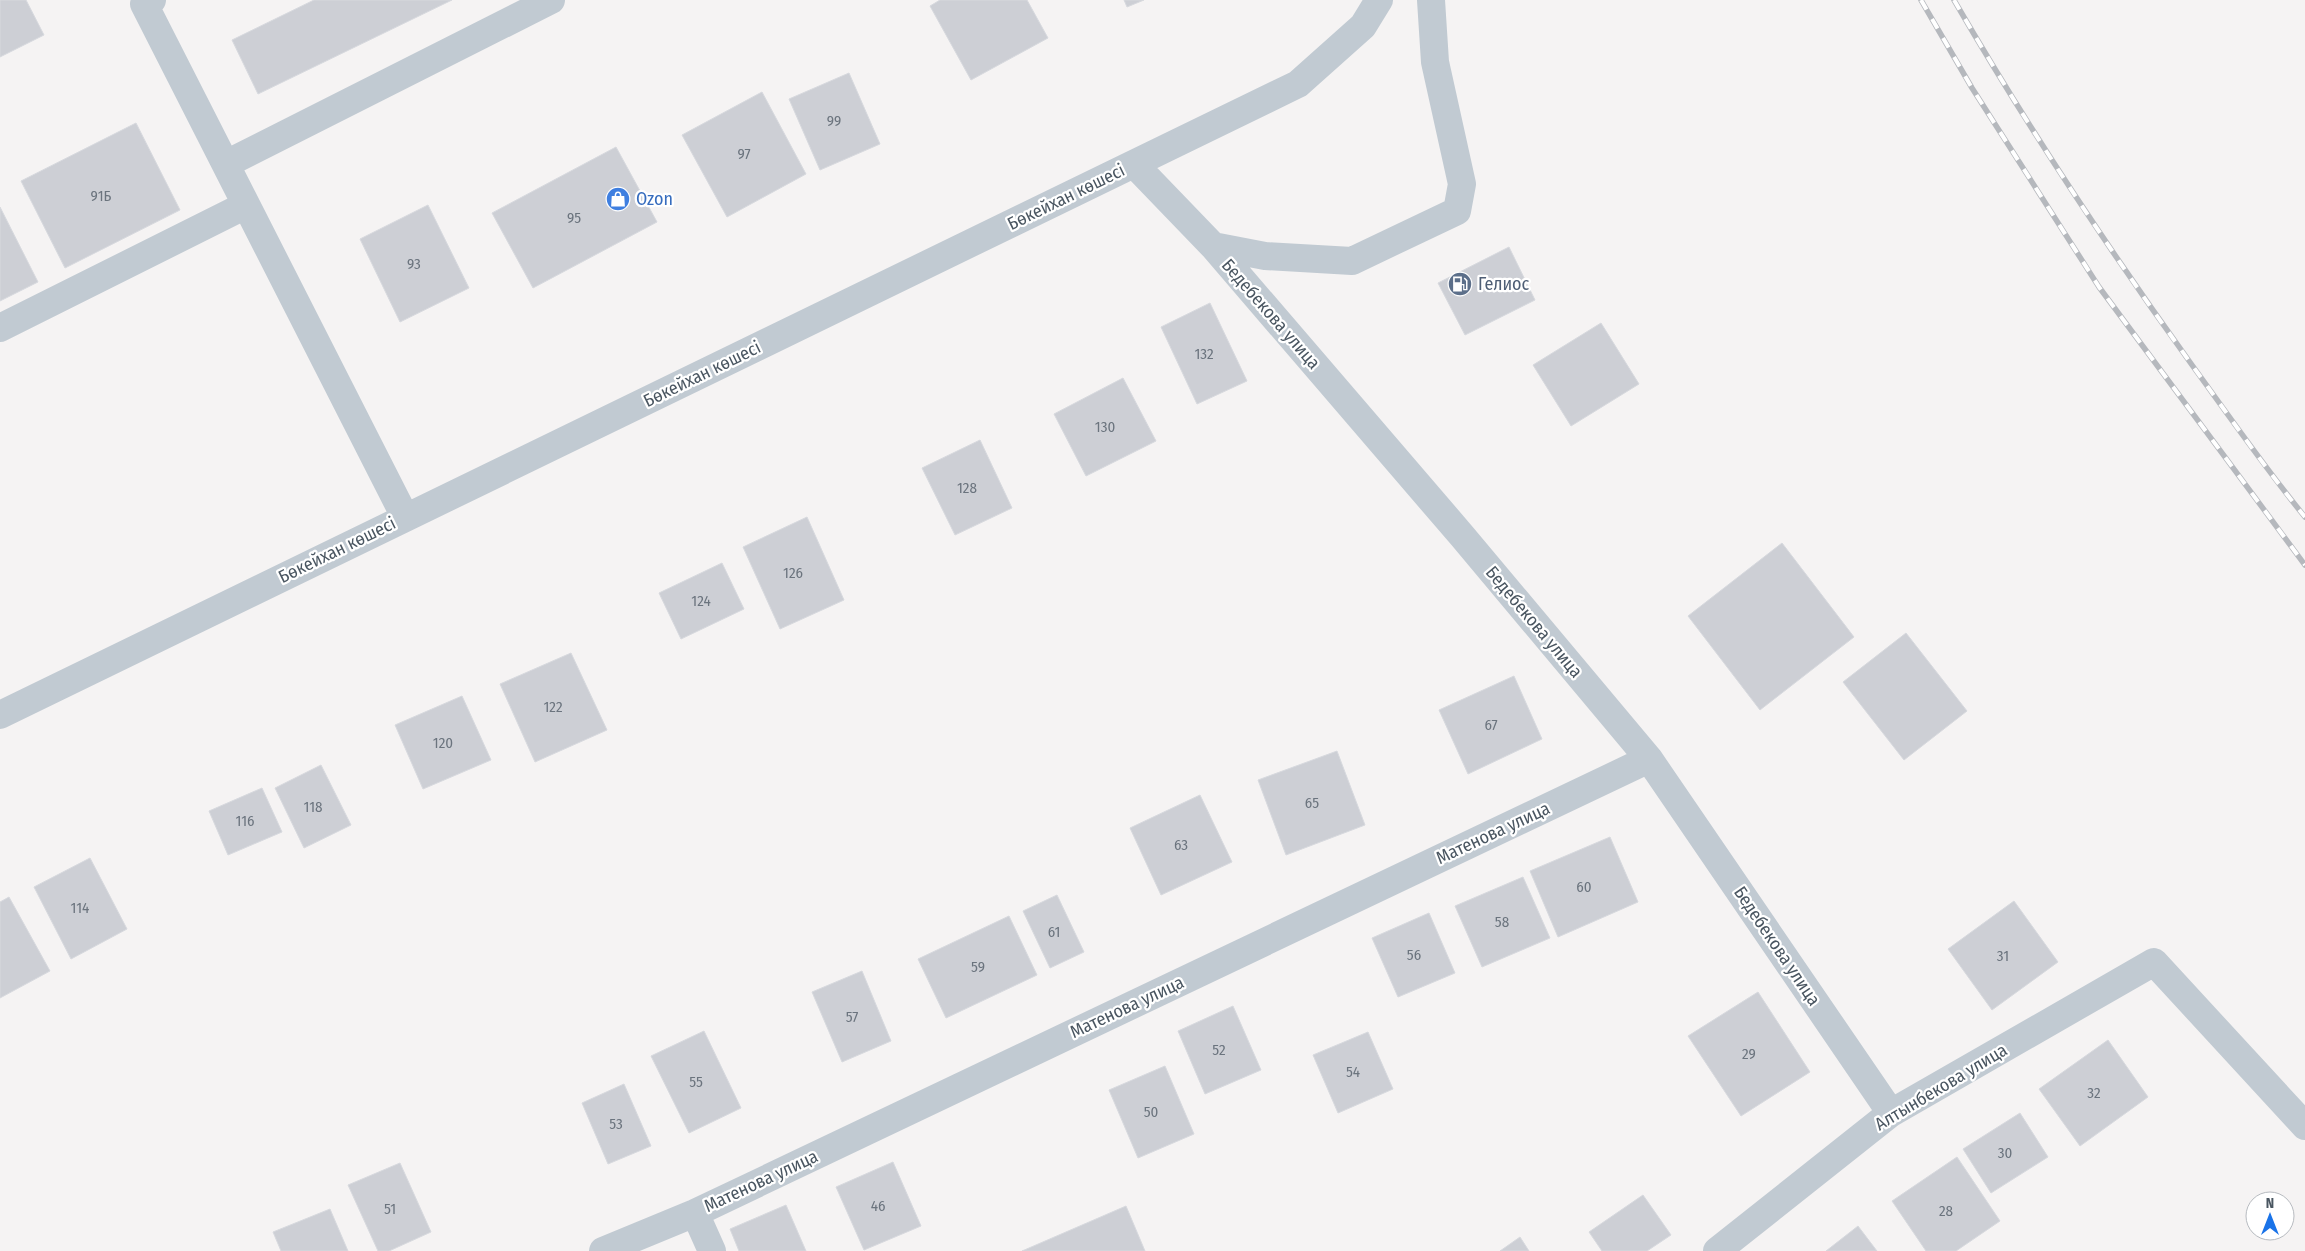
<svg xmlns="http://www.w3.org/2000/svg" width="2305" height="1251" viewBox="0 0 2305 1251" font-family="'Fira Sans Condensed',sans-serif">
	<style>
		.building { fill: #cdcfd5; stroke: #d7d9de }
		.lines { fill: none; stroke-linecap: round; stroke-linejoin: round }
		.minor { stroke: #c1cad2; stroke-width: 28 }
		.rail-casing { stroke: #b5b8bd; stroke-width: 5.5 }
		.rail { stroke: #fff; stroke-width: 4; stroke-dasharray: 11; stroke-linecap: butt }
		.labels { text-anchor: middle; stroke-width: 4.5; stroke-linejoin: round; paint-order: stroke }
		.number-label { font-size: 15px; fill: #6b747e }
		.street-label { font-size: 18px; fill: #4a5661; stroke: #fff }
		.shop-label { font-size: 18px; fill: #366cbe; stroke: #fff; text-anchor: start }
		.service-label { font-size: 18px; fill: #4e5e75; stroke: #fff; text-anchor: start }
	</style>
	<rect width="100%" height="100%" fill="#f5f3f3"/>
	<path class="building" d="M0,0H26L44,35L0,57Z
		M314,0H452L258,94L232,40Z
		M940,0H1027L1048,38L971,80L930,6Z
		M1124,0H1144L1127,7Z
		M849,73L880,144L820,170L789,99Z
		M762,92L806,174L727,217L682,135Z
		M136,123L180,210L65,268L21,181Z
		M616,147L657,222L533,288L492,213Z
		M428,205L469,288L400,322L360,239Z
		M0,207L38,282L0,301Z
		M1509,247L1535,300L1465,335L1438,283Z
		M1210,303L1247,381L1197,404L1161,327Z
		M1601,323L1639,384L1571,426L1533,365Z
		M1123,378L1156,441L1086,476L1054,414Z
		M980,440L1012,508L955,535L922,468Z
		M807,517L844,600L780,629L743,547Z
		M1782,543L1854,637L1760,710L1688,616Z
		M722,563L744,609L681,639L659,593Z
		M1906,633L1967,711L1904,760L1843,682Z
		M571,653L607,730L535,762L500,684Z
		M1514,676L1542,739L1468,774L1439,710Z
		M462,696L491,760L423,789L395,725Z
		M1337,751L1365,825L1286,855L1258,780Z
		M321,765L351,825L304,848L275,788Z
		M262,788L282,832L228,855L209,811Z
		M1200,795L1232,862L1161,895L1130,828Z
		M1610,837L1638,902L1558,937L1530,871Z
		M90,858L127,929L71,959L34,887Z
		M1523,877L1550,938L1482,967L1455,906Z
		M1057,895L1084,952L1050,968L1023,911Z
		M9,897L50,971L0,998V902Z
		M2014,901L2058,962L1992,1010L1948,949Z
		M1429,913L1455,973L1398,997L1372,938Z
		M1009,916L1037,975L946,1018L918,959Z
		M862,971L891,1041L842,1062L812,992Z
		M1758,992L1810,1072L1741,1116L1688,1036Z
		M1233,1006L1261,1070L1205,1094L1178,1031Z
		M704,1031L741,1108L689,1133L651,1056Z
		M1368,1032L1393,1089L1338,1113L1313,1055Z
		M2108,1040L2148,1097L2080,1146L2039,1089Z
		M1165,1066L1194,1134L1138,1158L1109,1090Z
		M624,1084L651,1146L608,1164L582,1103Z
		M2020,1113L2048,1157L1991,1193L1963,1149Z
		M1957,1157L2000,1221L1956,1251H1926L1892,1201Z
		M893,1162L921,1226L864,1250L836,1187Z
		M400,1163L431,1232L389,1251H378L348,1185Z
		M1643,1195L1671,1235L1647,1251H1602L1589,1232Z
		M786,1205L806,1251H739L730,1229Z
		M1126,1206L1145,1251H1022Z
		M330,1209L348,1251H281L273,1232Z
		M1858,1226L1877,1251H1826Z
		M1520,1237L1529,1251H1500Z"/>
	<g class="lines">
		<path class="minor" d="M152,0L144,4L405,517
			M226,164L551,0
			M1134,164L1213,246L1463,537L1649,759L1891,1113
			M1213,246L1265,256L1352,261L1457,211L1462,184L1435,62L1431,0
			M0,328L246,205
			M0,715L1298,84L1363,26L1379,0
			M695,1213L712,1251
			M603,1251L695,1213L1649,759
			M1717,1251L1891,1113L2154,962L2305,1126"/>
		<g class="rail-casing">
			<path id="rail" d="M1921,0L1972,88L2099,287L2305,565
				M1954,0C2027,126 2107,247 2192,365C2229,416 2265,468 2305,517"/>
		</g>
		<use href="#rail" class="rail"/>
	</g>
	<defs>
		<g id="shop-disc" transform="scale(1.25)"><circle r="9.5" fill="#3f7fe0" stroke="#fff"/><path d="M-5-2.5h2.3a2.7 3.5 0 0 1 5.4 0H5L5.5 6h-11ZM-1.5-2.5h3a1.5 2.3 0 0 0-3 0Z" fill="#fff"/></g>
		<g id="fuel-disc" transform="scale(1.25)"><circle r="9.5" fill="#5c6f8a" stroke="#fff"/><path d="M-5.5-6h7V0h2V4h1.3V-2.5L3-4.5l.8-.8L6-3V5H2.5V1h-1V6h-7ZM-4.2-4.7v3.2H.2V-4.7Z" fill="#fff"/></g>
	</defs>
	<g fill-rule="evenodd">
		<use href="#shop-disc" x="618" y="199"/>
		<use href="#fuel-disc" x="1460" y="284"/>
	</g>
	<g class="labels">
		<g class="number-label">
			<text x="834" y="126">99</text>
			<text x="744" y="159">97</text>
			<text x="101" y="201">91Б</text>
			<text x="574" y="223">95</text>
			<text x="414" y="269">93</text>
			<text x="1204" y="359">132</text>
			<text x="1105" y="432">130</text>
			<text x="967" y="493">128</text>
			<text x="793" y="578">126</text>
			<text x="701" y="606">124</text>
			<text x="553" y="712">122</text>
			<text x="1491" y="730">67</text>
			<text x="443" y="748">120</text>
			<text x="1312" y="808">65</text>
			<text x="313" y="812">118</text>
			<text x="245" y="826">116</text>
			<text x="1181" y="850">63</text>
			<text x="1584" y="892">60</text>
			<text x="80" y="913">114</text>
			<text x="1502" y="927">58</text>
			<text x="1054" y="937">61</text>
			<text x="1414" y="960">56</text>
			<text x="2003" y="961">31</text>
			<text x="978" y="972">59</text>
			<text x="852" y="1022">57</text>
			<text x="1219" y="1055">52</text>
			<text x="1749" y="1059">29</text>
			<text x="1353" y="1077">54</text>
			<text x="696" y="1087">55</text>
			<text x="2094" y="1098">32</text>
			<text x="1151" y="1117">50</text>
			<text x="616" y="1129">53</text>
			<text x="2005" y="1158">30</text>
			<text x="878" y="1211">46</text>
			<text x="390" y="1214">51</text>
			<text x="1946" y="1216">28</text>
		</g>
		<g class="street-label">
			<text transform="translate(1066 197) rotate(-26)" y="6">Бөкейхан көшесі</text>
			<text transform="translate(1271 314) rotate(49)" y="6">Бедебекова улица</text>
			<text transform="translate(702 374) rotate(-26)" y="6">Бөкейхан көшесі</text>
			<text transform="translate(337 550) rotate(-26)" y="6">Бөкейхан көшесі</text>
			<text transform="translate(1534 622) rotate(50)" y="6">Бедебекова улица</text>
			<text transform="translate(1493 833) rotate(-25)" y="6">Матенова улица</text>
			<text transform="translate(1777 946) rotate(56)" y="6">Бедебекова улица</text>
			<text transform="translate(1127 1007) rotate(-25)" y="6">Матенова улица</text>
			<text transform="translate(1941 1087) rotate(-31)" y="6">Алтынбекова улица</text>
			<text transform="translate(761 1181) rotate(-25)" y="6">Матенова улица</text>
		</g>
		<g class="shop-label">
			<text x="636" y="205">Ozon</text>
		</g>
		<g class="service-label">
			<text x="1478" y="290">Гелиос</text>
		</g>
	</g>
	<g transform="translate(2270 1216)"><circle r="24" fill="#ffffff" stroke="#b7bbc0"/>
	<path d="M0-4L9 19L0 12L-9 19Z" fill="#1a73e8"/>
	<text y="-8" font-size="14" font-weight="bold" text-anchor="middle" fill="#4a5661">N</text>
	</g>
</svg>
